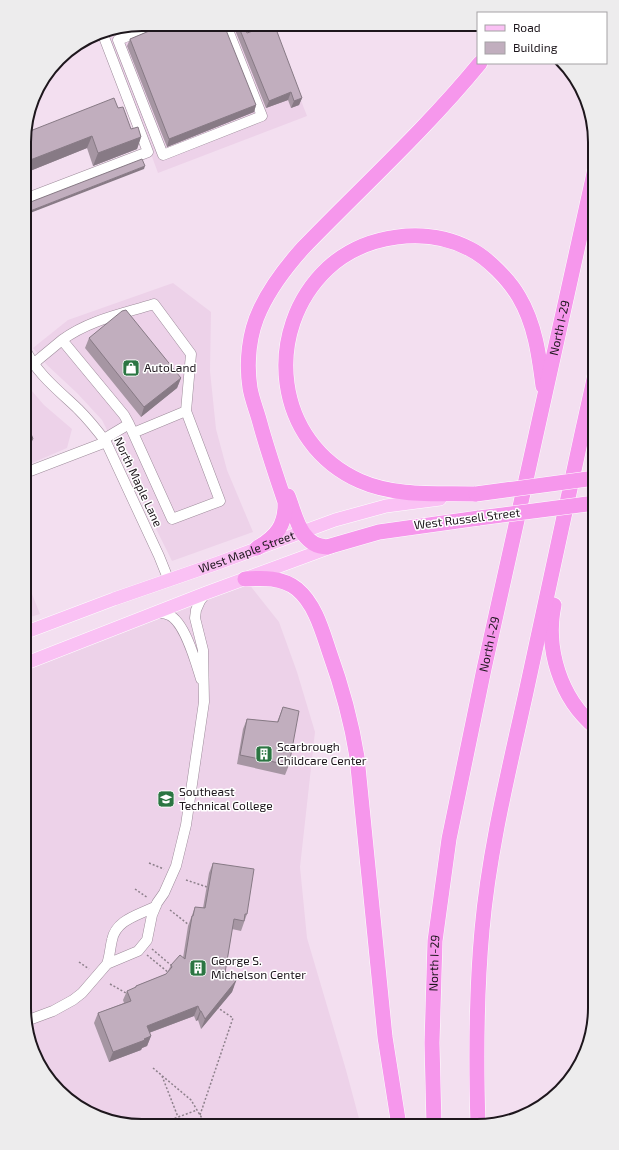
<svg xmlns="http://www.w3.org/2000/svg" width="619" height="1150" viewBox="0 0 619 1150" font-family="'Exo 2',sans-serif">
	<style>
		.built { fill: #edd2e9 }
		.lines { fill: none; stroke-linecap: round; stroke-linejoin: round }
		.minor-casing { stroke: #9d8b9a; stroke-width: 11 }
		.major-casing { stroke: #fff; stroke-width: 14 }
		.highway-casing { stroke: #fff; stroke-width: 16 }
		.path { stroke: #8d808b; stroke-width: 1.5; stroke-dasharray: 2 2; stroke-linecap: butt }
		.minor { stroke: #fff; stroke-width: 10 }
		.major { stroke: #fac1f4; stroke-width: 13 }
		.highway { stroke: #f697ec; stroke-width: 15 }
		.highway-bridge-casing { stroke: #fff; stroke-width: 16; stroke-linecap: butt }
		.highway-bridge { stroke: #f697ec; stroke-width: 15 }
		.wall { fill: #a696a3 }
		.shaded-wall { fill: #877a85 }
		.building { fill: #c1aebe; stroke: #877a85 }
		.labels { text-anchor: middle; stroke-width: 3; stroke-linejoin: round; paint-order: stroke }
		.street-label { font-size: 12px; fill: #1e171d; stroke: #fff }
		.poi-label { font-size: 12px; fill: #1e171d; stroke: #fff; text-anchor: start }
		.rim { fill: none; stroke: #1e171d; stroke-width: 2 }
	</style>
	<rect width="100%" height="100%" fill="#f3dff0"/>
	<path class="built" d="M142,24L272,25L307,116L158,173L106,31Z
		M173,283L211,312L210,371L216,429L227,470L253,532L172,561L102,420L77,393L47,365L33,348L68,320Z
		M25,383L44,405L72,429L67,448L25,466Z
		M24,574L40,614L24,619Z
		M245,579L279,622L297,672L315,732L300,867L307,938L346,1070L361,1126L127,1125L65,1097L33,1050L29,1040L24,1008V663Z"/>
	<g class="lines">
		<g class="minor-casing">
			<path id="minor" d="M158,24L118,40L163,155L262,116L226,25
				M25,199L148,152L102,32
				M62,340C89,320 122,314 154,304L191,354L186,411L220,501L172,519L129,424
				M25,349C37,374 58,390 78,409C88,419 97,430 106,442L159,556L169,581
				M33,364L62,340L124,415L129,424L104,439
				M133,433L186,411
				M25,473L106,442
				M156,612C160,613 165,613 169,615C185,622 196,663 201,679
				M107,964C110,956 110,948 112,940C116,919 140,915 156,906
				M26,1021L53,1011L73,1000L82,993L107,964L138,951L147,940L152,915L157,903L164,893L176,866L186,825L204,702L203,650L195,618L196,610L200,601L206,593
				M30,1041L33,1049"/>
		</g>
		<g class="major-casing">
			<g id="major">
				<path id="s1" d="M24,633L114,599L218,563L335,520L386,506L440,499"/>
				<path d="M24,664L206,593L331,547"/>
			</g>
		</g>
		<g class="highway-casing">
			<g id="highway">
				<path d="M476,494C438,493 396,497 360,481C274,443 262,330 328,268C365,234 426,226 470,249C488,258 509,280 519,297C535,324 539,355 543,386"/>
				<path d="M288,496C296,516 300,546 327,547L379,532L479,518"/>
				<path d="M257,548C276,537 286,525 285,502C276,475 267,449 260,423C257,411 252,400 250,388C246,362 249,333 260,310C271,286 286,267 303,248C363,186 426,129 480,63"/>
				<path d="M245,579C263,578 282,577 297,589C315,604 322,630 329,651C342,687 351,719 357,757L385,1037L399,1126"/>
				<path d="M554,605C545,648 560,698 595,727"/>
				<path id="s2" d="M434,1126L432,1043L435,941L449,839L484,669L595,169"/>
				<path d="M478,1126C476,1060 476,996 482,930C489,851 508,774 525,697C548,589 571,482 595,375"/>
			</g>
		</g>
		<path class="path" d="M149,863L164,869
			M186,880L207,887
			M135,889L148,898
			M170,910L189,925
			M152,949L172,966
			M147,955L169,973
			M79,962L89,969
			M110,984L126,993
			M153,1068L191,1100L206,1125
			M162,1076L178,1117
			M86,1106V1103
			M200,1115L233,1018L218,1008
			M175,1125L173,1119L197,1110"/>
		<use href="#minor" class="minor"/>
		<use href="#major" class="major"/>
		<use href="#highway" class="highway"/>
		<g class="highway-bridge-casing">
			<path id="highway-bridge" d="M476,494L595,478
				M479,518L595,503"/>
		</g>
		<use href="#highway-bridge" class="highway-bridge"/>
	</g>
	<path class="wall" d="M233,25H244L247,33L302,98L299,105L291,108L288,100L266,108Z
		M153,27L256,105L254,112L167,147L127,46L130,39L151,30Z
		M118,108L131,129L141,137L137,149L93,166L87,148L25,173V133Z
		M89,338L181,378L177,388L141,417L85,348Z
		M283,707L289,765L285,775L237,764L243,729L247,719L277,722Z
		M213,863L247,914L241,931L232,929L225,973L234,986L232,992L201,1029L198,1020L196,1021L194,1016L149,1033L151,1036L147,1046L142,1048L141,1050L109,1062L94,1023L98,1013L124,1003L123,1000L127,991L135,988L136,986L166,974L168,971L171,965L183,958L188,926L195,907L203,908L209,873Z"/>
	<path class="shaded-wall" d="M291,92L288,100L266,108L269,101Z
		M302,98L299,105L291,108L294,101Z
		M256,105L254,112L167,147L169,139Z
		M92,136L87,148L25,173V162Z
		M141,137L137,149L93,166L98,153Z
		M145,166L144,169L25,215V213Z
		M181,378L177,388L141,417L144,407Z
		M33,439L30,446L25,449V442Z
		M238,976L232,992L201,1029L205,1019Z
		M198,1006L194,1016L143,1035L147,1026Z
		M200,1011H201L198,1020L196,1021Z
		M151,1036L147,1046L142,1048L141,1050L109,1062L113,1052Z"/>
	<path class="building" d="M158,24L224,25L256,105L169,139L130,39L154,29L153,27Z
		M238,25H244L247,33L270,25H272L276,29L302,98L294,101L291,92L269,101Z
		M114,98L118,108L123,107L131,129L138,127L141,137L98,153L92,136L25,162V133Z
		M142,159L145,166L25,213V202L28,203Z
		M126,310L181,378L144,407L89,338L122,311Z
		M25,418L33,439L25,442Z
		M283,707L299,711L289,765L240,755L247,719L278,722Z
		M213,863L254,869L247,914H245L244,921L234,919L225,973L238,976L235,982L205,1019L201,1011H200L198,1006L147,1026L151,1036L144,1039L145,1040L113,1052L98,1013L131,1001L127,991L136,987V986L166,974L172,967L171,965L180,955L185,959L192,916H193L195,907L205,908Z
		M205,1122L206,1125H197Z"/>
	<defs>
		<g id="shop-square" transform="scale(0.9)"><rect x="-9" y="-9" width="18" height="18" rx="4" fill="#2b7542" stroke="#fff"/><path d="M-5-2.5h2.3a2.7 3.5 0 0 1 5.4 0H5L5.5 6h-11ZM-1.5-2.5h3a1.5 2.3 0 0 0-3 0Z" fill="#fff"/></g>
		<g id="building-square" transform="scale(0.9)"><rect x="-9" y="-9" width="18" height="18" rx="4" fill="#2b7542" stroke="#fff"/><path d="M-4-6H4V6H1V3H-1V6H-4ZM-2.5-4.3h1.7v1.8h-1.7ZM.8-4.3h1.7v1.8H.8ZM-2.5-1h1.7V.8h-1.7ZM.8-1h1.7V.8H.8Z" fill="#fff"/></g>
		<g id="university-square" transform="scale(0.9)"><rect x="-9" y="-9" width="18" height="18" rx="4" fill="#2b7542" stroke="#fff"/><path d="M0-5L7-2L0 1L-7-2ZM-4 1L0 2.5L4 1V4Q0 6-4 4Z" fill="#fff"/></g>
	</defs>
	<g fill-rule="evenodd">
		<use href="#shop-square" x="131" y="368"/>
		<use href="#building-square" x="264" y="754"/>
		<use href="#university-square" x="166" y="799"/>
		<use href="#building-square" x="198" y="968"/>
	</g>
	<g class="labels">
		<g class="street-label">
			<text dy="4" stroke="none"><textPath href="#s2" startOffset="811">North I-29</textPath></text>
			<text transform="translate(138 482) rotate(65)" y="4">North Maple Lane</text>
			<text transform="translate(467 519) rotate(-7)" y="4">West Russell Street</text>
			<text dy="4" stroke="none"><textPath href="#s1" startOffset="237">West Maple Street</textPath></text>
			<text dy="4" stroke="none"><textPath href="#s2" startOffset="487">North I-29</textPath></text>
			<text dy="4" stroke="none"><textPath href="#s2" startOffset="163">North I-29</textPath></text>
		</g>
		<g class="poi-label">
			<text x="144" y="372">AutoLand</text>
			<text x="277" y="751">Scarbrough<tspan x="277" dy="14">Childcare Center</tspan></text>
			<text x="179" y="796">Southeast<tspan x="179" dy="14">Technical College</tspan></text>
			<text x="211" y="965">George S.<tspan x="211" dy="14">Michelson Center</tspan></text>
		</g>
	</g>
	<path d="M0 0H619V1150H0ZM142 31H477A111 111 0 0 1 588 142V1008A111 111 0 0 1 477 1119H142A111 111 0 0 1 31 1008V142A111 111 0 0 1 142 31Z" fill="#edeced" fill-rule="evenodd"/>
	<path class="rim" d="M142 31H477A111 111 0 0 1 588 142V1008A111 111 0 0 1 477 1119H142A111 111 0 0 1 31 1008V142A111 111 0 0 1 142 31Z"/>
	<rect x="477" y="12" width="130" height="52" fill="#ffffff" stroke="#a5a2a5"/>
	<rect x="485" y="25" width="20" height="6" fill="#fac1f4" stroke="#a5a2a5"/>
	<text x="513" y="32" font-size="12" fill="#1e171d">Road</text>
	<rect x="485" y="42" width="20" height="12" fill="#c1aebe" stroke="#a5a2a5"/>
	<text x="513" y="52" font-size="12" fill="#1e171d">Building</text>
</svg>
